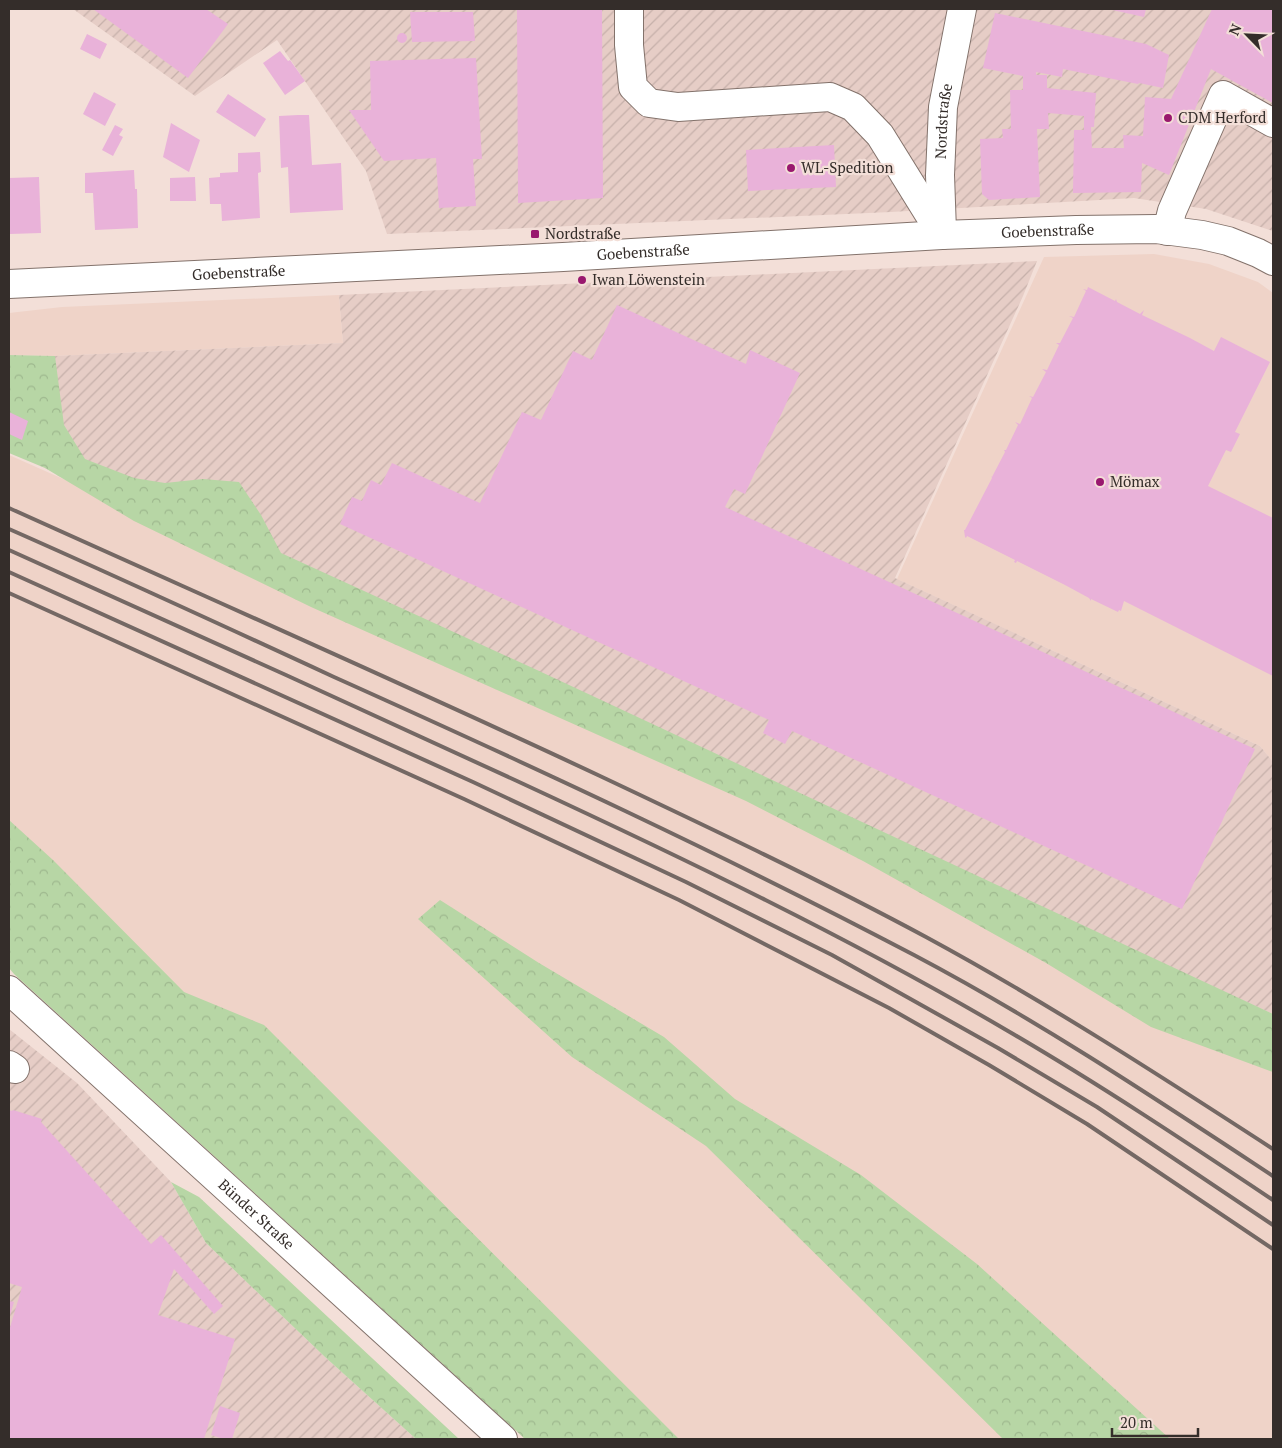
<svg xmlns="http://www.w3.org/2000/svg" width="1282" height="1448" viewBox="0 0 1282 1448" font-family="'PT Serif',serif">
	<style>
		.built { fill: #efd3c8 }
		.industrial { fill: url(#industrial-furrows) }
		.forest { fill: url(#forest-crowns) }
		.building { fill: #e9b2d9 }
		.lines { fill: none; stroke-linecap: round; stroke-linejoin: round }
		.minor-casing { stroke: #83726b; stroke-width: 30 }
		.minor { stroke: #fff; stroke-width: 28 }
		.rail { stroke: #746864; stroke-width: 4 }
		.poi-dot { fill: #99186e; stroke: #f3dfd8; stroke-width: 2 }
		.labels { text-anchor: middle; stroke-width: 4.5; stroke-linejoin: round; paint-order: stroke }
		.poi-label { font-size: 15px; fill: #342d2a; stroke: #f3dfd8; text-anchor: start }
		.street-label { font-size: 15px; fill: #342d2a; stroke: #f3dfd8 }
	</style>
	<defs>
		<pattern id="industrial-furrows" width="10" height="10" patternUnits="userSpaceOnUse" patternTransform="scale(1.25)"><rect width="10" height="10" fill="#e6cdc6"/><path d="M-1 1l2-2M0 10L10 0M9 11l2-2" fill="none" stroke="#c6b0aa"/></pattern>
		<pattern id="forest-crowns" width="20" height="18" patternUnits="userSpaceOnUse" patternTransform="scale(1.25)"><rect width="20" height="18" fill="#b7d6a5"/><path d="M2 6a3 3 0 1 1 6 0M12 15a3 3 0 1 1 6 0" fill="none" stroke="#9eb88e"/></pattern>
	</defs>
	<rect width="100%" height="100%" fill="#f3dfd8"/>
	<path class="built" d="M1154,254L1209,264L1258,282L1273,293V762L1260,746L897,579L1044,257Z
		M339,295L343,343L55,356L9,355V313L62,307Z
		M9,455L1273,1014V1439H525L9,968Z"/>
	<path class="industrial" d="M73,9H1273V231L1206,209L1134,198L891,212L387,234L366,171L277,40L195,96Z
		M1037,261L1023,296L895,578L1260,746L1273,762V1014L45,468L55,356L343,343L339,295Z
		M9,1029L77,1083L171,1182L206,1243L325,1357L416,1439H9Z"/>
	<path class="forest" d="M9,355L55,356L64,425L85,459L134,478L165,483L203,479L239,482L261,515L281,553L537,670L1273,1014V1072L1151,1027L1046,963L863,861L746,801L311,607L134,521L45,468L9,453Z
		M9,820L53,860L184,992L264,1025L679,1439H525L14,974L9,968Z
		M440,900L539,963L664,1037L735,1099L861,1175L977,1264L1170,1439H1003L706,1146L572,1057L418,919Z
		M171,1182L199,1197L459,1439H416L325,1357L206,1243Z"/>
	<path class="building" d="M93,9H206L228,24L188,78Z
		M517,9H602L603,198L518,203Z
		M1108,9H1146L1144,17Z
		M1212,9H1273V103L1211,69L1169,175L1142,163L1141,192L1073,193L1074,130H1084V116L1048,113L1049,129H1037L1040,197L989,200L982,194L980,139L1003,138L1002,129H1011L1010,90H1023V76L983,68L995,13L1146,44L1169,55L1163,88L1139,83L1138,84L1063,69L1062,77L1036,72V75H1047V88L1096,93L1094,127H1091L1092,148H1124L1123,135L1143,136L1145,97L1171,99Z
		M410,12H473L475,41L412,42Z
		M397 38a5 5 0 1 1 10 0a5 5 0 1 1-10 0Z
		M87,34L107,44L100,59L80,49Z
		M280,51L288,61L290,60L305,81L285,95L263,63Z
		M476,58L482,159H473L476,206L439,208L436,158L384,161L349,110H371L370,61Z
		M94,92L116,104L105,126L83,114Z
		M228,94L266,119L255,137L216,112Z
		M298,115H309L312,165L341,163L343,210L290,213L288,167L281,168L279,116Z
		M171,123L200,140L189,172L163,157Z
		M115,125L123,129L119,135L123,137L113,156L102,150Z
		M834,145L836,187L748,191L746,150Z
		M260,152L261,172L258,173L260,218L222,221L221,204H210L209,178L220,177V173L238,172V153Z
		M134,170L135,189H137L138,228L95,230L93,193H85V173Z
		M39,177L41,233L10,234L9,178Z
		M195,177L196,201H170V178Z
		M1088,287L1115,301L1116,299L1117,302L1140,314L1144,310L1142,315L1190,338L1214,351L1221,337L1270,362L1235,432L1240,434L1231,452L1226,450L1208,486L1273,518V676L1124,601L1121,611L1119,610L1118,612L1091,599V601L1089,598L1065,585L1017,561L1016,563L1014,562L1015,560L967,536L966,538L965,537L964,530H965L992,478L991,476L992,477L1005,452L1004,450H1006L1018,425L1015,422L1020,424L1032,398L1029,396L1033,397L1046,372L1042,369L1047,370L1059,345L1056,343H1060L1073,318L1069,316L1074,317L1086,291L1083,289L1087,290Z
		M617,305L746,364L750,350L800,373L745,494L734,489L725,507L1255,749L1182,909L792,731L785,744L763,733L769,720L340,524L352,497L362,501L371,480L381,485L392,463L480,503L522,412L541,420L573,351L592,360Z
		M9,412L28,421L22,440L9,434Z
		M9,1110L12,1111L13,1110L42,1119L41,1122L151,1244L161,1235L223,1306L214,1314L174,1269L158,1315L235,1339L204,1439H9V1331L22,1287L9,1283Z
		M9,1301L14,1302L9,1319Z
		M220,1406L240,1413L232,1439H224L211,1435Z"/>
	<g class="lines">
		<g class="minor-casing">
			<g id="minor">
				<path d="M629,9V45L633,87L649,103L678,107L830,97L853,107L880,135L942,235"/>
				<path id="s1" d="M942,231L940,175L943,107L962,9"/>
				<path d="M1167,231L1172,211L1223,95L1273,123"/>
				<path id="s2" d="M9,284L563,257L942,235L1076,230L1156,229L1202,235L1228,241L1258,253L1273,261"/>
				<path id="s3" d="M9,990L503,1439"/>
				<path d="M9,1065L15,1069"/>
			</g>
		</g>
		<use href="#minor" class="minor"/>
		<path class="rail" d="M9,508C206,597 404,684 600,776C710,828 820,880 926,937C1046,1002 1159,1075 1273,1149
			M9,529C118,577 226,627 334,677C530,765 724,855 914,955C1039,1021 1156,1099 1273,1176
			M9,550C179,626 348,703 517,781C683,858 850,938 1008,1031C1099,1084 1186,1142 1273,1200
			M9,572L473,782L686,882L832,955L998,1048L1097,1107L1273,1225
			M9,593L464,799L679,900L889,1008L989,1065L1087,1124L1273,1249"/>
	</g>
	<g class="poi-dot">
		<circle cx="1168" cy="118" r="5"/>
		<circle cx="791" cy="168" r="5"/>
		<rect x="530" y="229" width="10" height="10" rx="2.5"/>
		<circle cx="582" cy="280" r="5"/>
		<circle cx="1100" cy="482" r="5"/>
	</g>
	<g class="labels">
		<g class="poi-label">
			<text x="1178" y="123">CDM Herford</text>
			<text x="801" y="173">WL-Spedition</text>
			<text x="545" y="239">Nordstraße</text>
			<text x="592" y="285">Iwan Löwenstein</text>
			<text x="1110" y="487">Mömax</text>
		</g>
		<g class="street-label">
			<text dy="5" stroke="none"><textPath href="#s1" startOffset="110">Nordstraße</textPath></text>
			<text dy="5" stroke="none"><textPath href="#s2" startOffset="1040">Goebenstraße</textPath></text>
			<text dy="5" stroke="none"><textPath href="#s2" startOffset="635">Goebenstraße</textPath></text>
			<text dy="5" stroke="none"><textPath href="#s2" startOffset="230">Goebenstraße</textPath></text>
			<text dy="5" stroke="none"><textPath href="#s3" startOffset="334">Bünder Straße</textPath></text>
		</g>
	</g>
	<rect width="1282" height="1448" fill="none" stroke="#342d2a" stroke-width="20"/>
	<g transform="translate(1247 35) rotate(294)" stroke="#f3dfd8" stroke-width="4" paint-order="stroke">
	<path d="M0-4L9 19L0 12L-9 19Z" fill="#342d2a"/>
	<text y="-8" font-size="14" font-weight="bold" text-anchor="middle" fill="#342d2a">N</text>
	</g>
	<path d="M1112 1428v8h86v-8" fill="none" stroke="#342d2a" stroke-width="2.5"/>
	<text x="1120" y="1428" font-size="15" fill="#342d2a" stroke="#f3dfd8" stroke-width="4" paint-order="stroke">20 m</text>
</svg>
